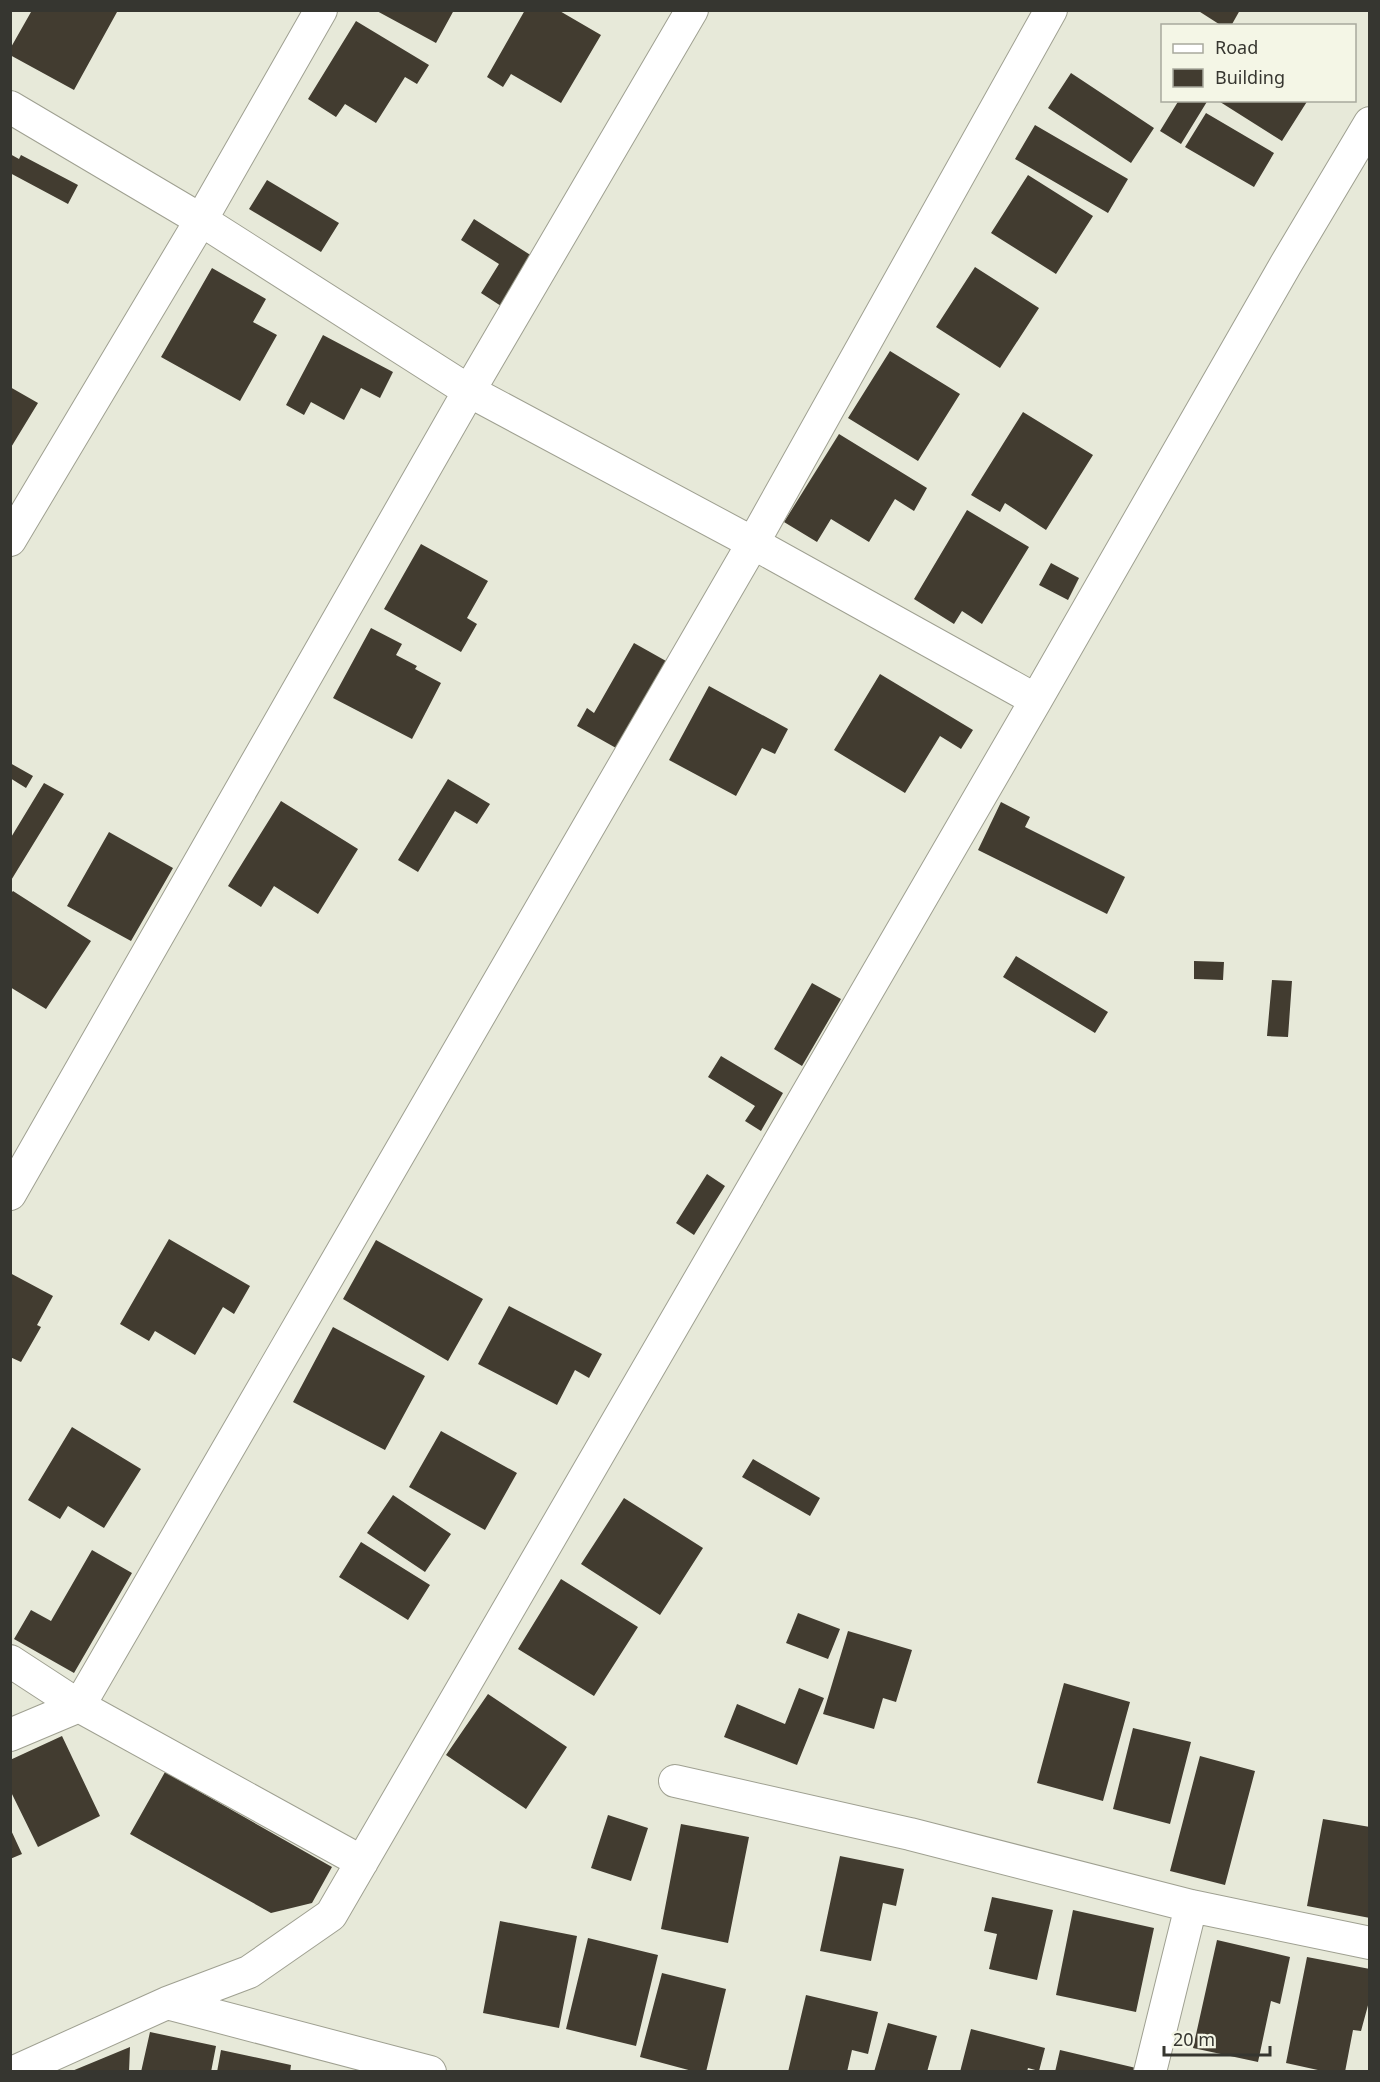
<svg xmlns="http://www.w3.org/2000/svg" width="1380" height="2082" viewBox="0 0 1380 2082" font-family="'Noto Sans',sans-serif">
	<style>
		.building { fill: #423c30 }
		.lines { fill: none; stroke-linecap: round; stroke-linejoin: round }
		.street-casing { stroke: #9fa091; stroke-width: 34 }
		.street { stroke: #fff; stroke-width: 32 }
	</style>
	<rect width="100%" height="100%" fill="#e7e9d9"/>
	<path class="building" d="M26,10L117,12L74,90L10,55V49L31,12Z
		M375,10H454L436,43Z
		M525,10H558L601,35L561,103L511,74L503,87L487,77Z
		M1197,10H1240L1231,26H1222Z
		M356,21L429,65L417,84L405,77L376,123L345,104L336,117L308,99Z
		M1071,73L1154,128L1131,163L1048,108Z
		M1179,100H1208L1181,144L1160,131Z
		M1217,100H1308L1282,141Z
		M1206,113L1274,153L1254,187L1185,147Z
		M1035,125L1128,179L1108,213L1015,159Z
		M10,154L19,159L21,155L78,185L68,204L10,173Z
		M1028,175L1093,216L1056,274L991,233Z
		M267,180L339,223L321,252L249,209Z
		M474,219L532,256L501,306L481,293L499,264L461,240Z
		M975,267L1039,308L1000,368L936,327Z
		M212,268L266,299L253,322L277,335L240,401L161,357Z
		M323,335L393,372L380,398L361,388L344,420L311,402L304,415L286,405Z
		M890,351L960,394L918,461L848,418Z
		M10,387L38,403L10,449Z
		M1023,412L1093,455L1046,530L1005,503L1000,512L971,495Z
		M839,434L927,488L914,511L895,499L869,542L831,519L817,542L784,522Z
		M967,510L1029,547L982,624L962,611L954,624L914,599Z
		M421,544L488,581L467,618L477,624L461,652L384,609Z
		M1051,563L1079,578L1068,600L1039,585Z
		M371,628L402,644L396,655L417,666L415,669L441,683L412,739L333,698Z
		M634,643L666,661L616,748L577,726L587,708L594,713Z
		M880,674L973,730L961,749L940,736L905,793L834,750Z
		M709,686L788,729L775,754L762,748L736,796L669,760Z
		M10,763L33,776L26,788L10,778Z
		M448,779L490,804L477,824L455,811L418,872L398,860Z
		M44,783L64,794L10,882V839Z
		M281,801L358,849L318,914L274,886L261,907L228,886Z
		M1001,802L1030,817L1025,827L1125,877L1107,914L978,850Z
		M109,832L173,868L131,941L67,906Z
		M13,891L91,941L46,1009L10,987V894Z
		M1016,956L1108,1012L1095,1033L1003,977Z
		M1194,961L1224,962L1223,980L1194,979Z
		M1272,980L1292,981L1288,1037L1267,1036Z
		M812,983L841,999L802,1066L774,1049Z
		M721,1056L783,1093L761,1131L745,1121L755,1106L708,1077Z
		M707,1174L725,1186L694,1235L676,1223Z
		M169,1239L250,1286L234,1314L223,1307L195,1355L155,1331L149,1341L120,1324Z
		M376,1240L483,1299L448,1361L343,1299Z
		M10,1273L53,1296L37,1325L41,1327L21,1362L10,1357Z
		M509,1306L602,1354L589,1378L575,1370L557,1405L478,1364Z
		M333,1327L425,1376L385,1450L293,1402Z
		M72,1427L141,1469L104,1528L68,1506L60,1519L28,1500Z
		M441,1431L517,1473L485,1530L409,1487Z
		M753,1459L820,1498L810,1516L742,1477Z
		M393,1495L451,1534L425,1572L367,1533Z
		M624,1498L703,1548L660,1615L581,1564Z
		M361,1542L430,1585L408,1620L339,1577Z
		M92,1550L132,1573L74,1673L14,1639L31,1610L51,1621Z
		M561,1579L638,1627L594,1696L518,1649Z
		M798,1613L840,1629L828,1659L786,1643Z
		M848,1631L912,1650L896,1702L883,1698L874,1729L823,1714Z
		M1064,1683L1130,1702L1103,1801L1037,1783Z
		M799,1688L824,1698L797,1765L724,1737L737,1704L785,1724Z
		M488,1694L567,1747L526,1809L446,1755Z
		M1133,1728L1191,1742L1170,1824L1113,1809Z
		M62,1736L100,1816L38,1847L10,1790V1760Z
		M1200,1756L1255,1771L1225,1885L1170,1871Z
		M165,1772L332,1867L312,1903L271,1913L130,1834Z
		M608,1815L648,1828L631,1881L591,1868Z
		M1323,1819L1370,1827V1918L1307,1906Z
		M681,1824L749,1837L728,1943L661,1929Z
		M10,1828L22,1854L10,1859Z
		M840,1856L904,1869L896,1906L883,1903L871,1961L820,1951Z
		M992,1897L1053,1910L1037,1980L989,1969L997,1934L984,1931Z
		M1073,1910L1154,1928L1136,2012L1056,1995Z
		M500,1921L577,1936L559,2028L483,2013Z
		M588,1938L658,1955L636,2046L566,2029Z
		M1217,1940L1290,1957L1280,2004L1271,2001L1258,2062L1193,2048Z
		M1307,1957L1370,1969V1998L1361,2031L1353,2030L1345,2072H1327L1286,2063Z
		M662,1973L726,1989L706,2072H696L640,2057Z
		M806,1995L878,2012L868,2054L852,2050L847,2072H788Z
		M888,2023L937,2036L927,2072H874Z
		M971,2029L1045,2048L1039,2071L1028,2068L1027,2072H960Z
		M150,2032L216,2046L211,2072H141Z
		M130,2047L129,2072H72V2071Z
		M221,2050L291,2065L290,2072H217Z
		M1060,2050L1136,2068L1135,2072H1055Z"/>
	<g class="lines">
		<g class="street-casing">
			<path id="street" d="M10,107L201,220L469,391L753,543L1036,700
				M10,540L201,220L321,10
				M10,1194L469,391L692,10
				M10,1661L79,1706L362,1862
				M10,1735L79,1706L753,543L1051,10
				M675,1781L910,1834L1191,1906L1370,1943
				M167,2003L430,2072
				M14,2072L167,2003L249,1972L331,1915L1036,700L1286,264L1370,123
				M1150,2072L1191,1906"/>
		</g>
		<use href="#street" class="street"/>
	</g>
	<rect width="1380" height="2082" fill="none" stroke="#363630" stroke-width="24"/>
	<rect x="1161" y="24" width="195" height="78" fill="#f4f6e6" stroke="#a8a99d" stroke-width="1.5"/>
	<rect x="1173" y="44" width="30" height="9" fill="#ffffff" stroke="#a8a99d" stroke-width="1.5"/>
	<text x="1215" y="54" font-size="18" fill="#363630">Road</text>
	<rect x="1173" y="69" width="30" height="18" fill="#423c30" stroke="#a8a99d" stroke-width="1.5"/>
	<text x="1215" y="84" font-size="18" fill="#363630">Building</text>
	<path d="M1164 2046v9h106v-9" fill="none" stroke="#363630" stroke-width="3"/>
	<text x="1173" y="2046" font-size="18" fill="#363630" stroke="#f4f6e6" stroke-width="4.5" paint-order="stroke">20 m</text>
</svg>
